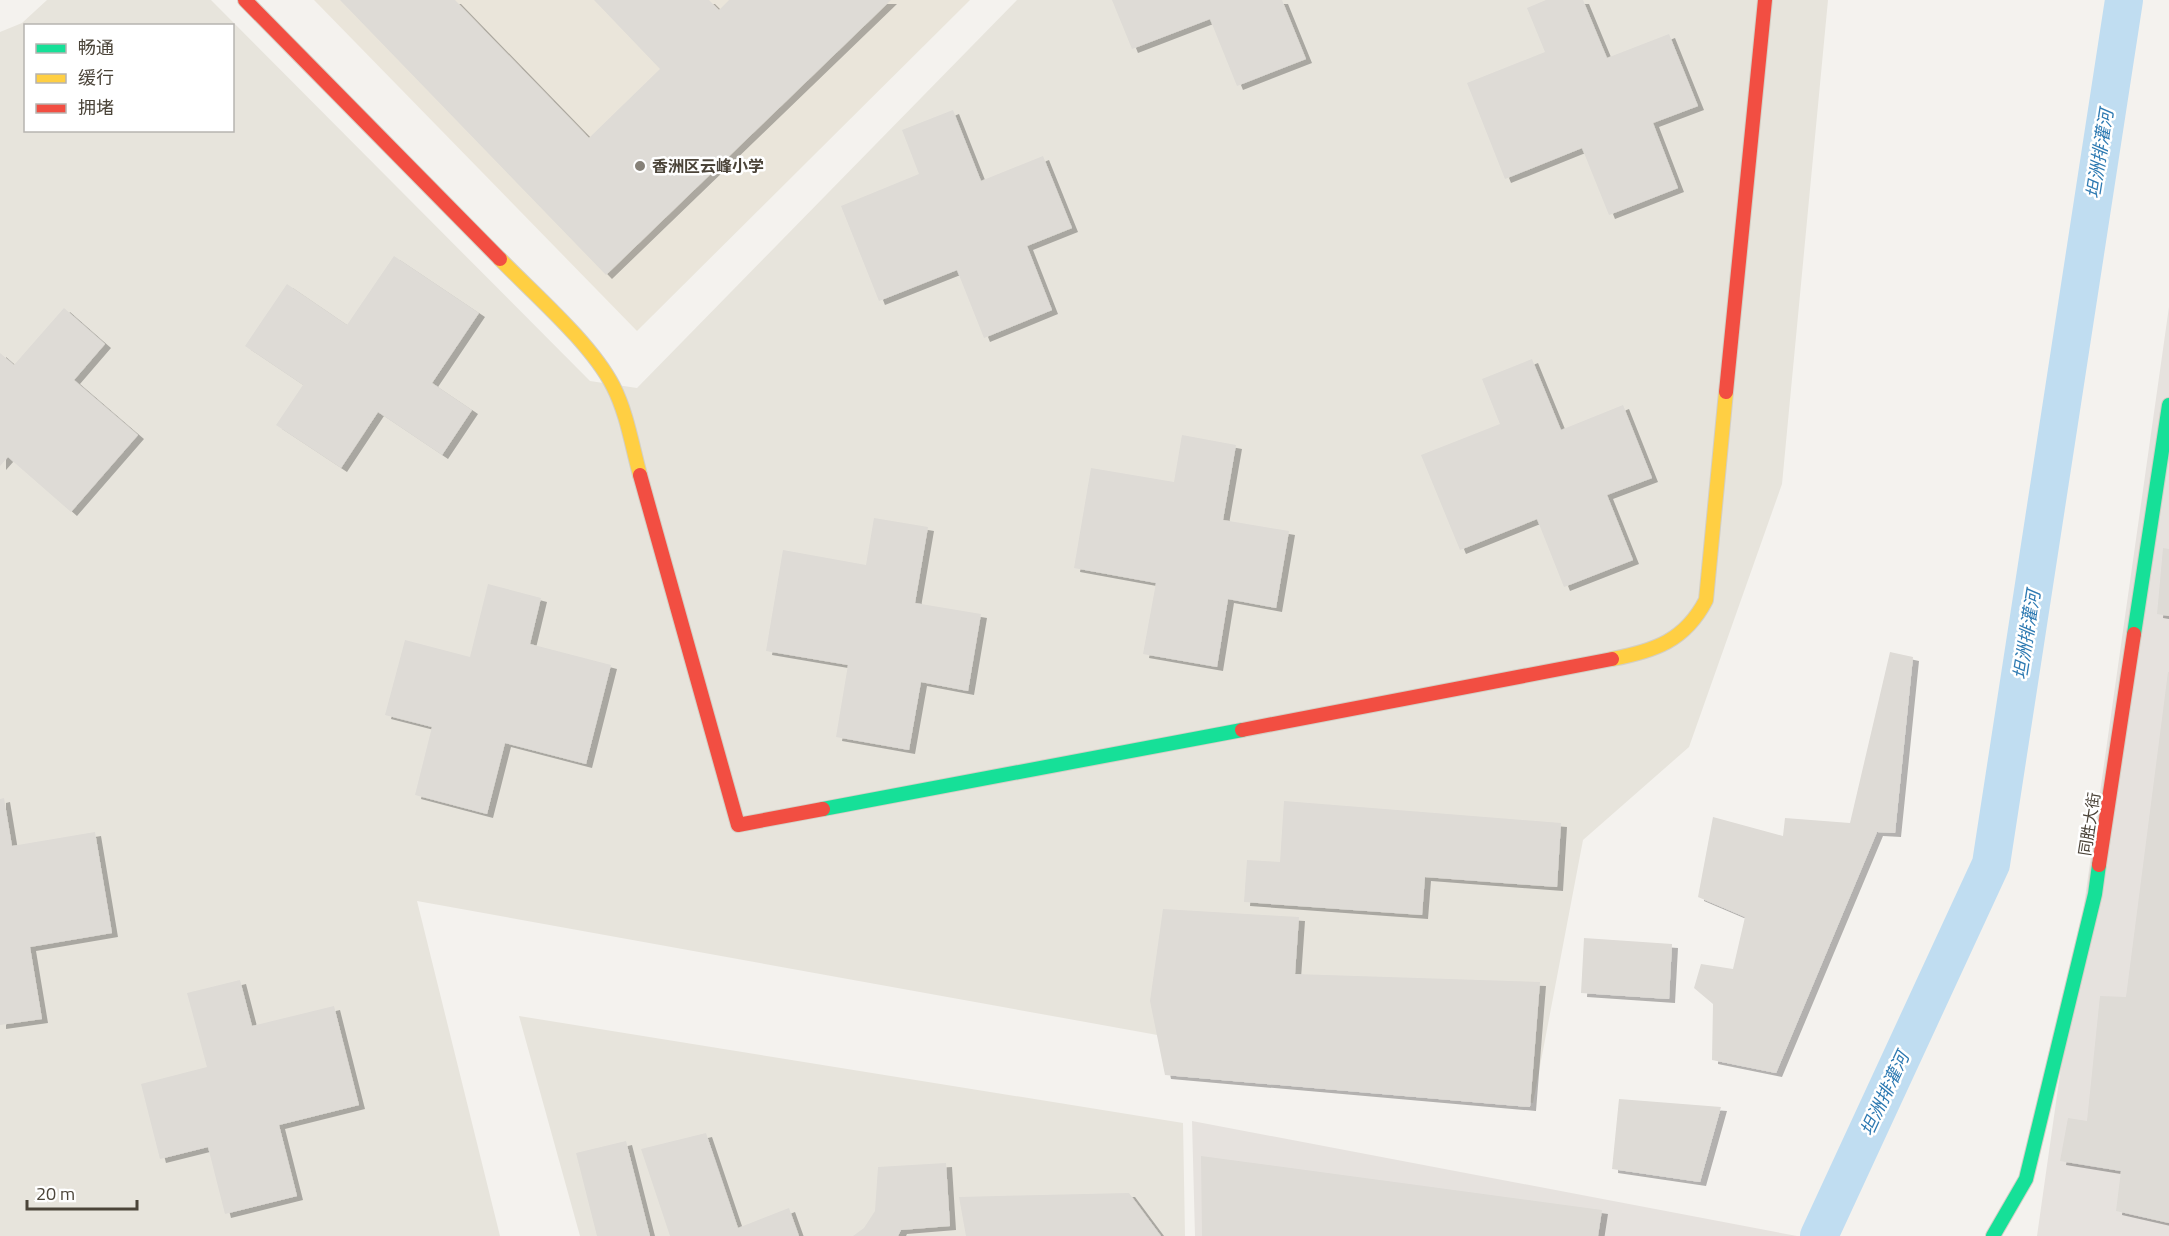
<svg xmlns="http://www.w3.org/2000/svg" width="2169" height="1236" viewBox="0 0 2169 1236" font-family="'Titillium Web','Noto Sans SC',sans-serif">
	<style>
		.residential { fill: #e7e4dc; fill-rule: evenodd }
		.industrial { fill: #e6e2de }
		.education { fill: #eae5da }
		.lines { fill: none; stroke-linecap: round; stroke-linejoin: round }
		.canal { stroke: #c0ddf1; stroke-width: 38 }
		.building { fill: #dedbd6; filter: url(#shadow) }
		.fast-casing { stroke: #d3cfc5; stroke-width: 16 }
		.slow-casing { stroke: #d3cfc5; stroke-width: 16 }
		.jam-casing { stroke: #d3cfc5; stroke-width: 16 }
		.fast { stroke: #16e098; stroke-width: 14 }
		.slow { stroke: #ffcf43; stroke-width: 14 }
		.jam { stroke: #f24e42; stroke-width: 14 }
		.poi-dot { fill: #868178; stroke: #fff; stroke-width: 2 }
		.labels { text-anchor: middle; stroke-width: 5; stroke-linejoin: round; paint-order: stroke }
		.poi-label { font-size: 16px; font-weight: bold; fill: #4b4439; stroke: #fff; text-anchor: start }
		.street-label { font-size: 16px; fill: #4b4439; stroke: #fff }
		.water-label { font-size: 18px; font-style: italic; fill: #2e7ab2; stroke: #fff }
	</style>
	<defs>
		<filter id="shadow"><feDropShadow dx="6" dy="4" stdDeviation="0" flood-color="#0004"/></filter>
	</defs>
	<rect width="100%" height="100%" fill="#f4f2ee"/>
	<path class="residential" d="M47,0H211L590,381L637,388L1017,0H1828L1782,484L1689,747L1583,840L1533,1103L417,901L500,1236H0V32L22,23ZM26,26H232V130H26Z
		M519,1016L1183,1123L1185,1236H580Z"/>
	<path class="industrial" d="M2169,307V1236H2037Z
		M1192,1121L1797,1236H1195Z"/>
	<path class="education" d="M314,0H970L637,331Z"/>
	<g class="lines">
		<path class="canal" d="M1819,1236L1991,864L2124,0"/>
	</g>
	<path class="building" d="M340,0H455L589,138L660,69L594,0H709L719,10L729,0H891L606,275Z
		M1112,0H1282L1306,59L1237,86L1210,19L1132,49Z
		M1546,0H1583L1607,58L1669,34L1698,106L1653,123L1678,188L1609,215L1582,148L1505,179L1467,83L1545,52L1527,8Z
		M953,110L981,181L1043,156L1072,228L1027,246L1052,310L984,338L957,270L879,301L841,206L919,174L902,130Z
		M394,256L479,313L432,383L472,410L442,455L378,412L341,468L276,425L303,385L245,346L287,284L347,325Z
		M64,308L105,344L74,380L138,435L71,512L8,457L0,466V353L14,365Z
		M1532,359L1561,430L1623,405L1652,478L1607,495L1633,560L1564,587L1537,519L1460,550L1421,455L1500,424L1482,379Z
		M1182,435L1236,445L1223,520L1289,531L1276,608L1228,599L1217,667L1143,654L1156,583L1074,568L1091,468L1174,482Z
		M874,518L928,527L915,603L981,614L968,691L921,682L909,750L836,737L848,665L766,651L783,550L866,565Z
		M2163,548L2169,549V616L2157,614Z
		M488,584L541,598L530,644L611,665L586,764L505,743L487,814L415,795L432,727L385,715L405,640L470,657Z
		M1890,652L1913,657L1895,833L1877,832L1776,1073L1712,1060L1713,1004L1694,988L1701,964L1733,969L1745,917L1698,897L1713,817L1783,836L1785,818L1850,823Z
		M2168,672H2169V1223L2116,1211L2121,1171L2060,1161L2068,1118L2087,1121L2100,996L2126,997Z
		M4,798L12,846L95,832L112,933L30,947L42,1019L0,1025V799Z
		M1284,801L1561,823L1557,887L1425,877L1422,915L1244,902L1247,860L1280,862Z
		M1163,909L1299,917L1295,974L1540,982L1530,1107L1165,1075L1150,1001Z
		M1584,938L1672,944L1669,999L1581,993Z
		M240,980L252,1026L334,1006L359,1105L279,1125L297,1196L225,1214L208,1147L160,1159L141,1084L207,1067L187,993Z
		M1619,1099L1721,1107L1700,1182L1612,1169Z
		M706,1133L738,1228L789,1208L799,1236H670L641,1149Z
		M626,1141L650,1236H597L576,1153Z
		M1201,1156L1602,1210L1598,1236H1202Z
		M946,1163L950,1226L901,1230L898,1236H853L864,1228L875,1211L878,1167Z
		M1129,1193L1161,1236H966L959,1197Z"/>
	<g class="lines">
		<g class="fast-casing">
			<path id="fast" d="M2134,634L2169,405
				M823,809L1242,730
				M1993,1236L2026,1179L2095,894L2099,865"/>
		</g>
		<g class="slow-casing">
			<path id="slow" d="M500,259C535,295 591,343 613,386C627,413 632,446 640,475
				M1612,659C1654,651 1685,641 1706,600L1726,392"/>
		</g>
		<g class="jam-casing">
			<path id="jam" d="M245,0L500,259
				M1726,392L1765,0
				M640,475L738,825L823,809
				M1242,730L1612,659
				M2099,865L2134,634"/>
		</g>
		<use href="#fast" class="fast"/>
		<use href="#slow" class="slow"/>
		<use href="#jam" class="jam"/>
	</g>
	<circle class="poi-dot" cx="640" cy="166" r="6"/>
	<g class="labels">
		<g class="poi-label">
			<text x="652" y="172">香洲区云峰小学</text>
		</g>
		<g class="street-label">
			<text transform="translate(2089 824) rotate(-81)" y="6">同胜大街</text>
		</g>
		<g class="water-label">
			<text transform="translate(2100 154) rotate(-81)" y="6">坦洲排灌河</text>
			<text transform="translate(2027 635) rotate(-81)" y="6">坦洲排灌河</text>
			<text transform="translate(1885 1094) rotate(-65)" y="6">坦洲排灌河</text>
		</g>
	</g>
	<rect x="24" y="24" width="210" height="108" fill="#ffffff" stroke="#b7b4b0" stroke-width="1.5"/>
	<rect x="36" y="44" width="30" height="9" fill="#16e098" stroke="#b7b4b0" stroke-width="1.5"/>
	<text x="78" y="54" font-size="18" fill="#4b4439">畅通</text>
	<rect x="36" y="74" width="30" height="9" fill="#ffcf43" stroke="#b7b4b0" stroke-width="1.5"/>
	<text x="78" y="84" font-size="18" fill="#4b4439">缓行</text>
	<rect x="36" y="104" width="30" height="9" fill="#f24e42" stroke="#b7b4b0" stroke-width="1.5"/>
	<text x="78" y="114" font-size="18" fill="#4b4439">拥堵</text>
	<path d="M27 1200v9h110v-9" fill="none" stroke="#4b4439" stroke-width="3"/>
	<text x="36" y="1200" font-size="18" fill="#4b4439" stroke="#ffffff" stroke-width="4.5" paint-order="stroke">20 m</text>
</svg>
